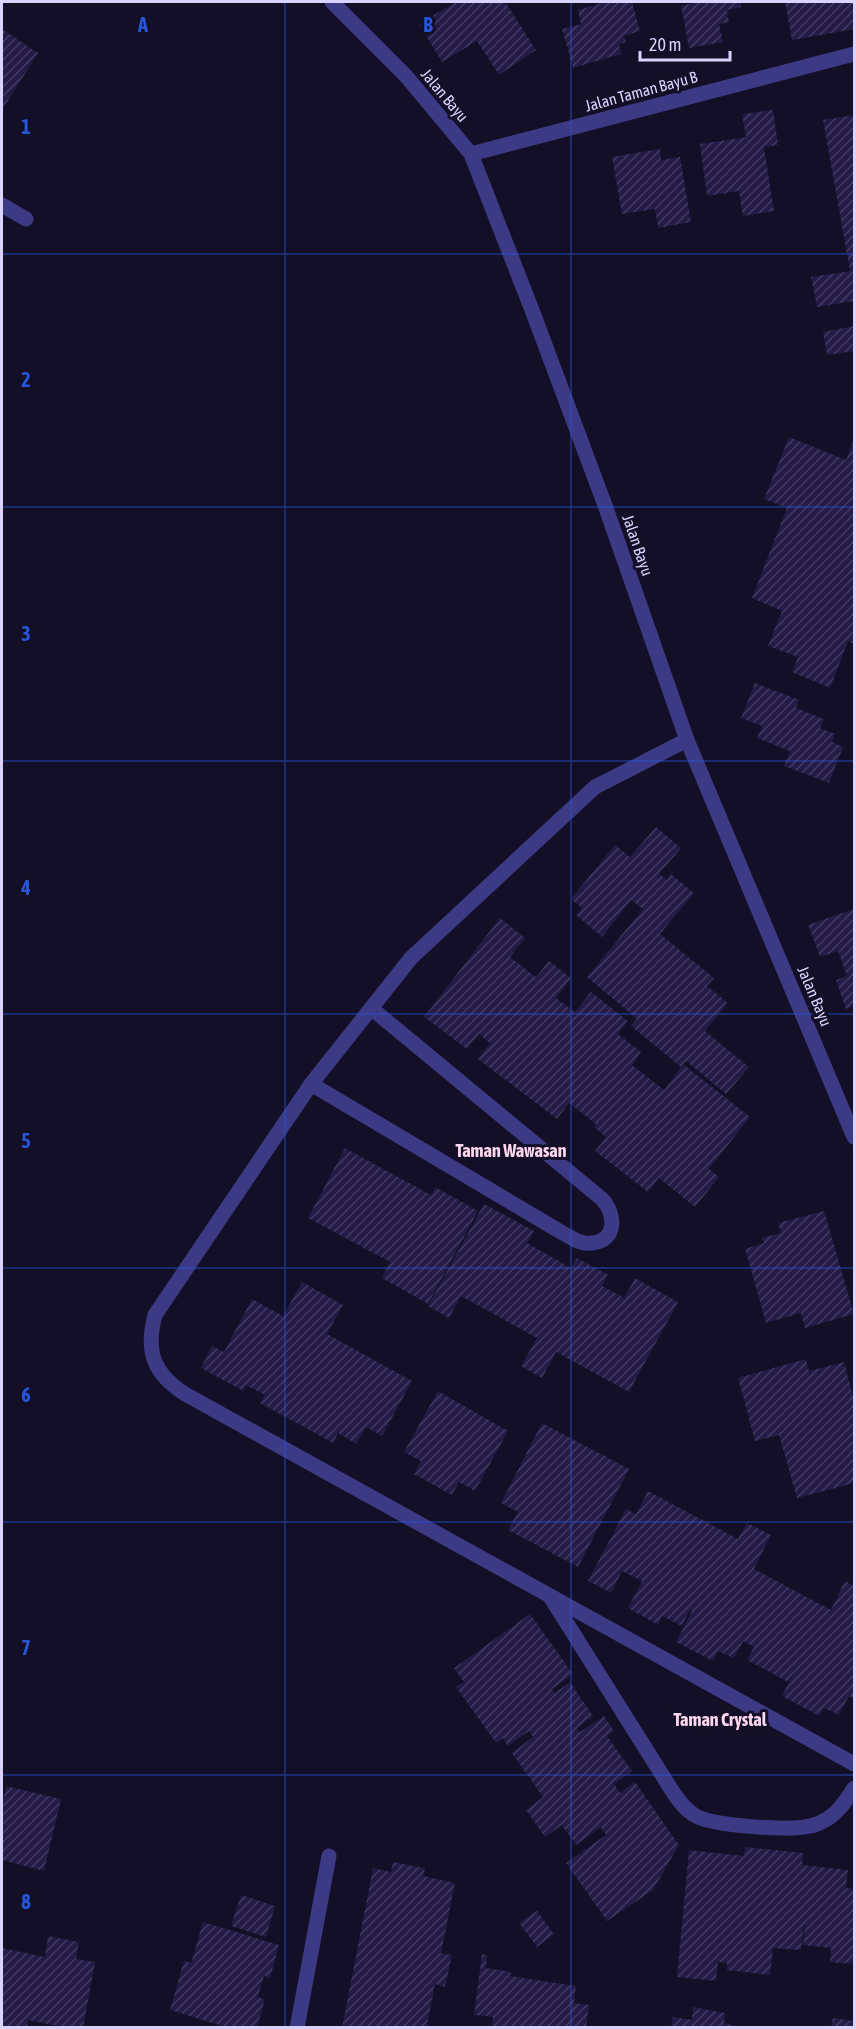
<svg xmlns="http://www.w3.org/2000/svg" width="856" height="2029" viewBox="0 0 856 2029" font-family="'Asap Condensed',sans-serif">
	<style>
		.building { fill: url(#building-hatch) }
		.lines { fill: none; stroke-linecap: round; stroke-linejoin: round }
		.minor { stroke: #3d3a85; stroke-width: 15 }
		.grid { fill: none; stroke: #2655da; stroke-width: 1.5; stroke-opacity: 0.55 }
		.labels { text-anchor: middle; stroke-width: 6; stroke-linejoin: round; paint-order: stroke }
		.street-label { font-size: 16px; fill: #d9d4ff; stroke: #130f26 }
		.neighbourhood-label { font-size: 18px; font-weight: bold; fill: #ffd6f0; stroke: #130f26 }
		.grid-label { font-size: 20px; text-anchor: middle; font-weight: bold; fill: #2655da; stroke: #130f26; stroke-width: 6; stroke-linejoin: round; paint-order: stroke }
	</style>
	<defs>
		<pattern id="building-hatch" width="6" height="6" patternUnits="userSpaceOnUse" patternTransform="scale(1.5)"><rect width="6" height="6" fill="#241b47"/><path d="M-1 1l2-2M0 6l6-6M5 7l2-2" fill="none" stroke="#433b63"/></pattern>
	</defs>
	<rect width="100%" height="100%" fill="#130f26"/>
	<path class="building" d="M456,2L506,3L536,50L499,75L477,41L442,62L419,24Z
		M605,2H632L640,31L624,36L626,42L619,44L621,54L573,68L562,29L581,24L578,10Z
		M691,2H740L741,7L727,10L729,22L719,24L723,42L689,48L681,5L691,4Z
		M785,2H854V29L792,40Z
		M2,29L38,53L2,110Z
		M773,110L778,145L764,147L774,211L743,216L739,191L707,196L700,144L746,137L742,114Z
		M854,115V301L817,307L811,277L850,271L823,120Z
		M660,149L661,160L680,157L691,222L658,228L655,209L622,214L612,157Z
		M854,326V351L827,355L823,332Z
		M789,437L846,460L854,439V644L848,641L830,688L792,672L798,657L768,646L782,611L752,598L787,508L764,499Z
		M755,683L799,700L796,708L824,719L820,728L835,734L832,742L843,747L829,783L784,766L790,751L757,738L762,726L741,718Z
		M656,827L681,848L659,874L667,880L671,874L694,893L660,934L714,978L707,986L728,1003L705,1031L749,1067L726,1094L686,1061L683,1064L750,1117L709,1169L719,1177L695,1207L659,1178L648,1192L595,1151L606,1137L594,1127L596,1124L569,1103L557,1119L478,1059L490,1043L479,1034L467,1049L424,1017L500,918L525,938L510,957L536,977L549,961L571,978L556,998L575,1012L591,992L628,1021L618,1034L641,1052L632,1065L664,1090L681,1067L631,1026L637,1019L587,977L643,909L631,900L602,937L576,915L582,908L571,899L615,845L630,857Z
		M854,909V1006L846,1009L836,980L847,976L838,951L820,957L808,925Z
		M345,1148L431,1195L435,1187L478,1211L428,1304L382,1278L390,1262L308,1218Z
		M484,1204L534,1231L527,1243L571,1268L577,1258L608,1275L602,1286L624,1298L635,1278L678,1302L629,1392L556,1352L542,1378L521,1366L537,1338L461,1296L449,1318L428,1306Z
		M824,1211L854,1314L805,1328L801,1313L766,1323L745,1249L764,1243L762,1238L781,1233L778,1223Z
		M302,1282L343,1305L327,1334L412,1381L382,1436L366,1427L356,1444L338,1433L333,1443L260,1403L265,1395L246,1385L243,1391L201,1368L212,1346L224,1352L252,1299L283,1316Z
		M806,1359L809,1371L844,1362L854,1401V1483L797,1498L779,1435L755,1441L738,1378Z
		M438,1391L508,1431L475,1491L459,1482L452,1495L414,1474L421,1461L404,1452Z
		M542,1423L629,1469L578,1567L508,1530L518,1512L501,1503Z
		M648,1491L738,1539L747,1523L771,1535L754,1569L831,1610L845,1581L854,1586V1699L849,1696L839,1715L824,1708L819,1716L782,1696L796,1669L788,1682L747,1660L754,1647L743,1641L734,1658L718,1651L713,1661L676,1642L692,1611L690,1610L682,1626L662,1616L658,1625L628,1608L642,1581L622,1571L611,1593L588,1581L626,1509L636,1514Z
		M530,1614L573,1674L552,1689L555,1693L570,1682L593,1716L577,1728L580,1732L604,1716L614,1731L607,1736L632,1771L614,1784L620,1793L635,1782L679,1845L653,1890L607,1921L566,1863L606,1835L601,1827L576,1845L562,1825L545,1837L526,1810L543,1797L512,1753L533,1737L529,1731L508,1746L503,1738L496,1743L456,1687L464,1682L454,1668Z
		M6,1786L61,1799L44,1871L2,1860V1805Z
		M745,1847L803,1853L802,1865L848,1870L846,1888L854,1889V1944L852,1964L830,1962L831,1948L803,1945L805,1925H804L801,1950L773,1948L770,1975L727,1970V1963L718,1962L716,1981L677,1977L689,1850L744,1856Z
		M393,1862L425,1868L423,1876L455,1883L441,1953L452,1955L445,1987L435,1984L427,2025L436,2028H342L373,1868L391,1872Z
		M241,1895L275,1906L266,1937L231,1926Z
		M537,1911L554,1934L537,1947L519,1923Z
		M203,1922L279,1945L270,1978L264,1976L258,1997L265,1999L257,2028H229L170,2010L184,1961L191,1963Z
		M48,1936L79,1942L76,1959L95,1962L83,2028H69L28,2020L27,2028H2V1948L45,1957Z
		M482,1954L487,1955L486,1968L511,1972L510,1976L576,1986L574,2003L589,2005L586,2028H491L493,2017L474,2015Z
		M693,2007L725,2013L724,2023L742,2028H671L673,2017L692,2020Z
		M833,2018L854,2021V2028H831Z"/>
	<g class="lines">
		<path class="minor" d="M332,2L406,76L471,154L532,310L606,508L687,740L854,1137
			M471,154L854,54
			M2,205L26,219
			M687,740L595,787L411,958L311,1084L155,1315C145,1352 154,1374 185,1394L854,1764
			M311,1084L561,1232C570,1237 581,1245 592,1243C617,1241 616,1214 602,1199L371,1008
			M551,1598L671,1789C678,1800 685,1810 696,1816C714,1826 789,1831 810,1826C816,1825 822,1822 827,1819C839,1812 847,1799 854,1788
			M297,2028L329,1856"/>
	</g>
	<path class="grid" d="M285,2V2028M571,2V2028M2,254H854M2,507H854M2,761H854M2,1014H854M2,1268H854M2,1522H854M2,1775H854"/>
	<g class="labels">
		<g class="street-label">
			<text transform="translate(641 91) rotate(-15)" y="6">Jalan Taman Bayu B</text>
			<text transform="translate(445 95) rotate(50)" y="6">Jalan Bayu</text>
			<text transform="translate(638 545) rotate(71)" y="6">Jalan Bayu</text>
			<text transform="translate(815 996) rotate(67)" y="6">Jalan Bayu</text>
		</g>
		<g class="neighbourhood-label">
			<text x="511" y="1157">Taman Wawasan</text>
			<text x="720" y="1726">Taman Crystal</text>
		</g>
	</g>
	<g class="grid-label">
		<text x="143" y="32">A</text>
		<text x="428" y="32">B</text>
		<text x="26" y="134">1</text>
		<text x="26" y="387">2</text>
		<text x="26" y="641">3</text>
		<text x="26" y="895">4</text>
		<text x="26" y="1148">5</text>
		<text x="26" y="1402">6</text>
		<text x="26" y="1655">7</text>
		<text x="26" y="1909">8</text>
	</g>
	<rect width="856" height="2029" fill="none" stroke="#d9d4ff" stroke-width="6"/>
	<path d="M640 51v9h90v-9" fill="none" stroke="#d9d4ff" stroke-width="3"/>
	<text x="649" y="51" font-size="18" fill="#d9d4ff" stroke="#130f26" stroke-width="4.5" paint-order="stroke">20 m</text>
</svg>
